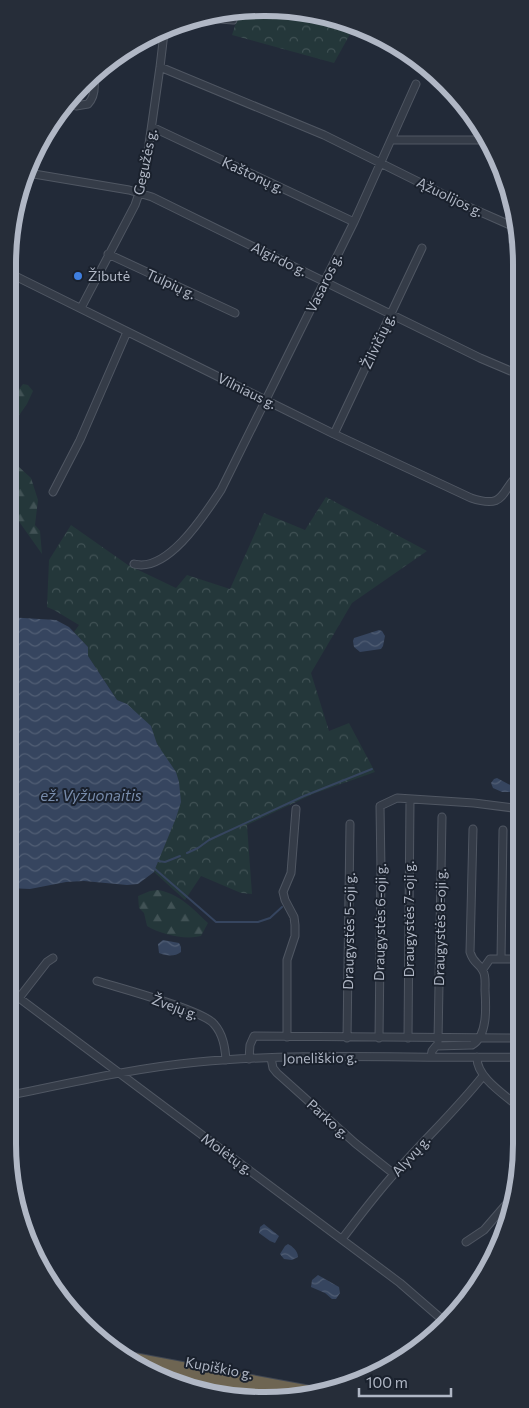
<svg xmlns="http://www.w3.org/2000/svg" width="529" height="1408" viewBox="0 0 529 1408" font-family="Commissioner,sans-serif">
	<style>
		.forest { fill: url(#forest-firs) }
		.park { fill: url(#park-crowns) }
		.water { fill: url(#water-waves) }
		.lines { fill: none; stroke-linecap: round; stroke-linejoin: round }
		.stream { stroke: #36455f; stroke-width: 2 }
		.minor-casing { stroke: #505763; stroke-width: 9 }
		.highway-casing { stroke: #404753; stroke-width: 12 }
		.minor { stroke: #353c48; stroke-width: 7 }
		.highway { stroke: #6e6552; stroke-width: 10 }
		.shop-dot { fill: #3f7fe0; stroke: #1a212d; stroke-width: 2 }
		.labels { text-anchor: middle; stroke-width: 4; stroke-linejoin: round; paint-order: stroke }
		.street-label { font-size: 14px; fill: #b0b7c5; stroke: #1a212d }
		.poi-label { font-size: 14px; fill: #b0b7c5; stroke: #1a212d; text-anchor: start }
		.water-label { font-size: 15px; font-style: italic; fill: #788cac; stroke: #1a212d }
		.rim { fill: none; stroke: #b0b7c5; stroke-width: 6 }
	</style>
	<defs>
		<pattern id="forest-firs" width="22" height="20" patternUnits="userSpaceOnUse" patternTransform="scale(1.25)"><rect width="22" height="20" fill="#24373a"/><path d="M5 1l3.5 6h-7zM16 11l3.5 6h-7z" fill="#415255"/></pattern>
		<pattern id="park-crowns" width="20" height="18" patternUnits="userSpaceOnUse" patternTransform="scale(1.25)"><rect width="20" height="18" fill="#24373a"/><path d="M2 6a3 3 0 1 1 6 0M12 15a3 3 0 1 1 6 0" fill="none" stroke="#415255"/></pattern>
		<pattern id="water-waves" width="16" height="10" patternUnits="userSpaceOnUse" patternTransform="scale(1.25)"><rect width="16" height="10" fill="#36455f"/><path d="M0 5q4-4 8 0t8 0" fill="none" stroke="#515e74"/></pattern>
	</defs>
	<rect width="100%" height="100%" fill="#222a38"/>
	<path class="forest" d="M23,384L28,385L33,391L27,404L8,431V402Z
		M7,456L31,478L38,500L35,525L40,531L42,554L8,506Z
		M158,890C180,894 192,908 208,923L201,936C185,940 162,935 147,926L144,913L139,908L138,896L150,891Z"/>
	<path class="park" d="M240,10L331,16L354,27L334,63L232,35Z
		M326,497L427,551L352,603L311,673L329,731L349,723L375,772L313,794L247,825L252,894L241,893L201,876L185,900L154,872L158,861L164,756L154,738L127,704L117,700L88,656V647L74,632L79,625L54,610L47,607L49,560L71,525L128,565L176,588L187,575L230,589L264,513L305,530Z"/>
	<path class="water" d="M7,617L56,620L69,627L88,647V656L117,700L127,704L151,726L157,744L176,772L179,782L181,802L176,818L155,869L154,872L138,884L127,885L84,881L66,882L30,889L8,888Z
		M379,630L382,631L385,636L383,646L381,649L360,652L354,647L353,641L354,638Z
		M497,778L512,786L511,792H502L493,788L491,783L494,779Z
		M163,940L179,943L181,947V952C175,957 166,956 159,953L158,944Z
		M264,1224L279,1236L275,1243L270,1241L259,1233L260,1227Z
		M288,1244C292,1246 298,1251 298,1257L292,1260L284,1259L280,1254L285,1246Z
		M318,1275L339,1287L340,1293L336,1299H332L325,1293L311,1287L312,1280Z"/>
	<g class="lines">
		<path class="stream" d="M187,853L198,848L209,840L304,796L372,769
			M158,861L165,862L180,856
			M155,869L216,922H258L270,918L282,907"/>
		<g class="minor-casing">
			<path id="minor" d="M207,18L233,20L235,10
				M160,67L324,135L469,207L519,229
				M67,102L76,106L88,104C94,98 95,88 94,79
				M152,127L354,222
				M391,140H486
				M28,173L129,190L152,197L480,358L520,375
				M108,254L235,313
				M7,272L334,434L471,498C507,510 500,490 520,473
				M81,308L135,205L144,179L160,67L164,33
				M334,434L422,248
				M53,492L80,440L127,332
				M134,564C168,573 205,514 221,490L354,222L416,84
				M501,959L503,830
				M483,969L490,959H521
				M97,981C119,988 203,1010 214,1024C223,1034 225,1047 226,1060
				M7,989L400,1283L445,1322
				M19,998L47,962L53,958
				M287,1037V960L295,936V925L294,917L285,900L283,892L291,873L296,809
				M347,1038L350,824
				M379,1038L381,871L380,806L397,798L474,803L521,809
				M408,1038L410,799
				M438,1041L442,817
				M431,1057L432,1051L436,1046L472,1045C488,1036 486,1006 485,990C485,984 486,976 483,971C479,962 474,965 470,952L473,829
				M477,1057C476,1078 507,1096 521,1109
				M271,1058L273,1068L277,1073L355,1143L394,1174
				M249,1059L250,1045L254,1036L521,1038
				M7,1096C70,1083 134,1068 198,1062C305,1052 414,1059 521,1057
				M342,1239C359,1217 376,1194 395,1173C424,1140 456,1110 483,1076
				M466,1242L484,1230L515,1194"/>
		</g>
		<g class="highway-casing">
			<path id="highway" d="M123,1356L321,1393
				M140,1367L293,1396"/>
		</g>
		<use href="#minor" class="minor"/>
		<use href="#highway" class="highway"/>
	</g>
	<circle class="shop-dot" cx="78" cy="276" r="5"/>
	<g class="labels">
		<g class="street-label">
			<text transform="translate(145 162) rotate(-78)" y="5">Gegužės g.</text>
			<text transform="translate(253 175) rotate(25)" y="5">Kaštonų g.</text>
			<text transform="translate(450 197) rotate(26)" y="5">Ąžuolijos g.</text>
			<text transform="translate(279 259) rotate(26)" y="5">Algirdo g.</text>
			<text transform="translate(324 283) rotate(-64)" y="5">Vasaros g.</text>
			<text transform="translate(171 284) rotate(25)" y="5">Tulpių g.</text>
			<text transform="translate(378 341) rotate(-65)" y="5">Žilvičių g.</text>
			<text transform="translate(247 391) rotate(26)" y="5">Vilniaus g.</text>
			<text transform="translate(409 919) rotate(-90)" y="5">Draugystės 7-oji g.</text>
			<text transform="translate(380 922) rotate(-89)" y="5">Draugystės 6-oji g.</text>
			<text transform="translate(440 927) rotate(-89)" y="5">Draugystės 8-oji g.</text>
			<text transform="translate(349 931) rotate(-89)" y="5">Draugystės 5-oji g.</text>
			<text transform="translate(175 1007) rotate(20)" y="5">Žvejų g.</text>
			<text transform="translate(320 1058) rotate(-1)" y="5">Joneliškio g.</text>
			<text transform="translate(328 1119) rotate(42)" y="5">Parko g.</text>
			<text transform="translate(227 1154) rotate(36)" y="5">Molėtų g.</text>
			<text transform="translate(411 1156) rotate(-48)" y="5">Alyvų g.</text>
			<text transform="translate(219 1368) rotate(11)" y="5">Kupiškio g.</text>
		</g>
		<g class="poi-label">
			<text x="88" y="281">Žibutė</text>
		</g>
		<g class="water-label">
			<text x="91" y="801">ež. Vyžuonaitis</text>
		</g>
	</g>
	<path d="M0 0H529V1408H0ZM264 16H265A248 248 0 0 1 513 264V1144A248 248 0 0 1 265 1392H264A248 248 0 0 1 16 1144V264A248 248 0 0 1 264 16Z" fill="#262d39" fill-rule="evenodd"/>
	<path class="rim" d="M264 16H265A248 248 0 0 1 513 264V1144A248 248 0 0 1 265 1392H264A248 248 0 0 1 16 1144V264A248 248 0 0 1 264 16Z"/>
	<path d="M359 1388v8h92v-8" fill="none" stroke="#b0b7c5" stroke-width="2.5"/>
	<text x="366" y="1388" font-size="15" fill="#b0b7c5" stroke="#1a212d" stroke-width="4" paint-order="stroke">100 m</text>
</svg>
